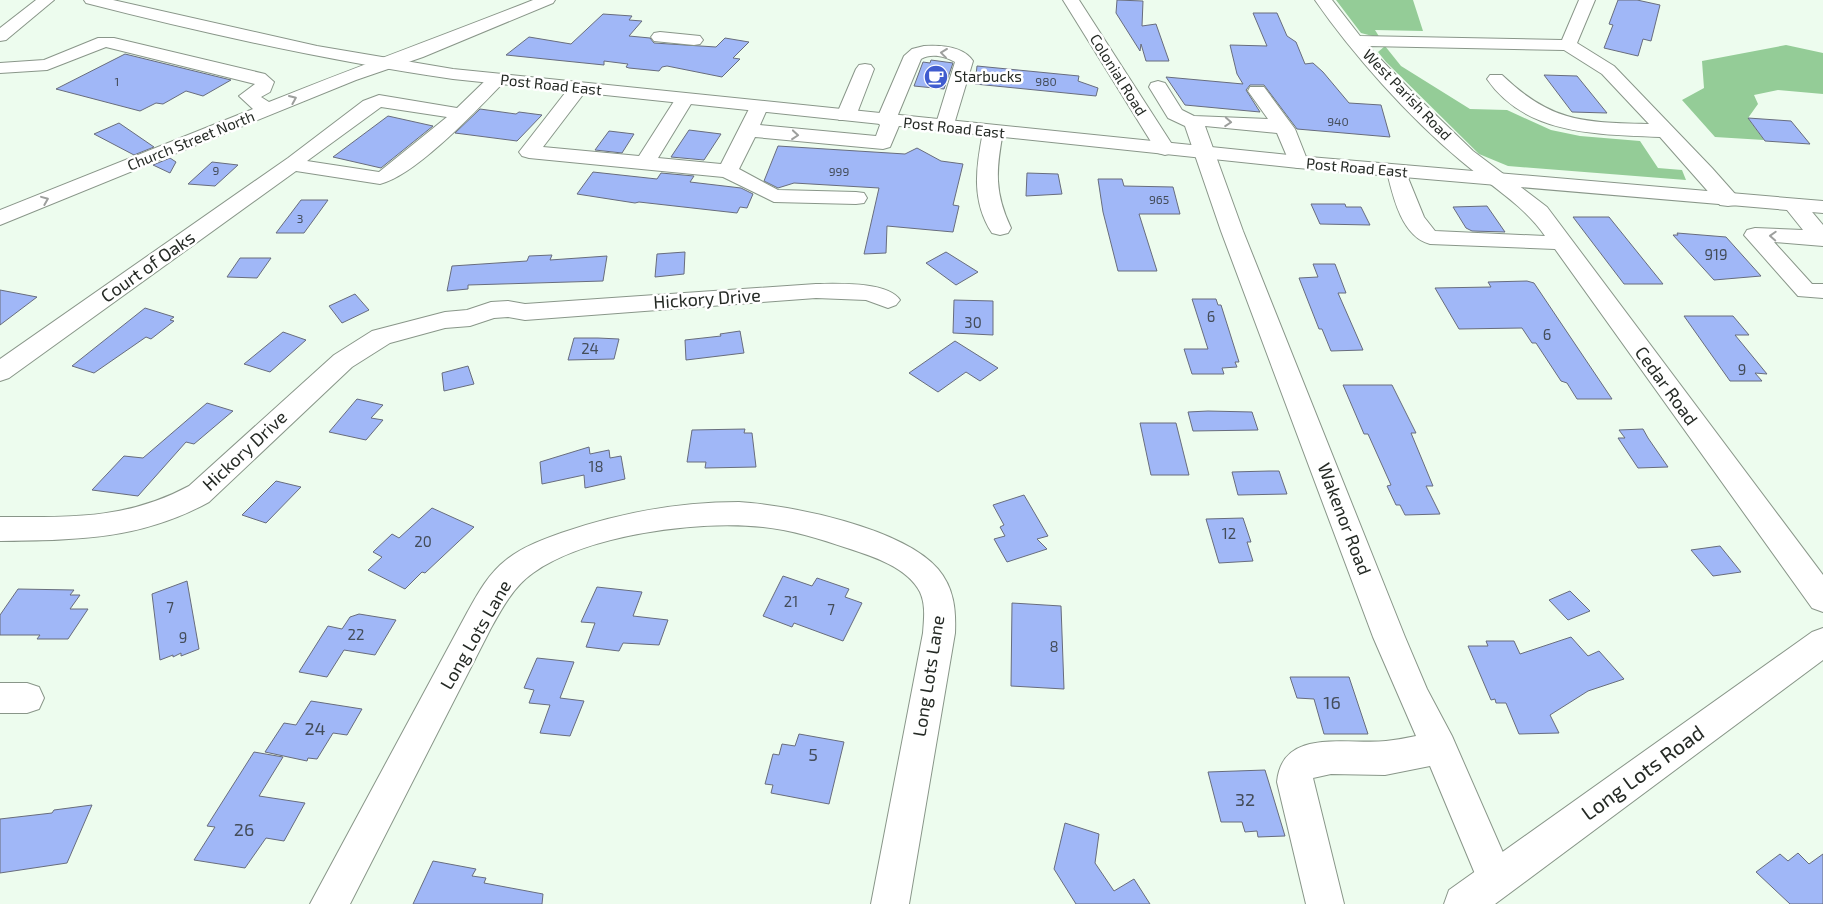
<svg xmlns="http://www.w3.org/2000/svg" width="1823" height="904" viewBox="0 0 1823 904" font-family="'Exo 2',sans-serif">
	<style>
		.forest { fill: #94cc97 }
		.building { fill: #a0b7f7; stroke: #686d7d }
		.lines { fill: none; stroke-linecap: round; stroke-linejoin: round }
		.minor-casing { stroke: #899689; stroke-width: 2 }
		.major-casing { stroke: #899689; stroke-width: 2 }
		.minor { fill: #fff; fill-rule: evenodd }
		.major { fill: #fff; fill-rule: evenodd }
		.oneway { stroke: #9d9f9d }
		.labels { text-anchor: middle; stroke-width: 5; stroke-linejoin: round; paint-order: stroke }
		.far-number-label { font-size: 12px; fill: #444d5a }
		.far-street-label { font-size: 15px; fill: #252a25; stroke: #fff }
		.far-poi-label { font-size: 15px; fill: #252a25; stroke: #fff; text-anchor: start }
		.number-label { font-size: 15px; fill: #444d5a }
		.street-label { font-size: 18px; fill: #252a25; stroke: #fff }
		.near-number-label { font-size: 18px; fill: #444d5a }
		.near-street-label { font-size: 21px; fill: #252a25; stroke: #fff }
	</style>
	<rect width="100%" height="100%" fill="#edfcee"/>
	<path class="forest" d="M1336,0H1413L1423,31L1375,30L1380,38L1361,33Z
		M1786,45L1823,53V94L1778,90L1754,95L1758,104L1748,118L1764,140L1715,137L1682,100L1704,88L1702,61Z
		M1385,46L1401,66L1470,109L1507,110L1551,130L1580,136L1640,141L1658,168L1682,170L1686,180L1508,166L1479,154L1386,62L1378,52Z"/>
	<path class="building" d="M1117,0L1143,1L1142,26L1156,24L1169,61H1146L1141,44L1140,51L1116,13Z
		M1618,0H1637L1660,5L1651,41L1643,39L1638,56L1604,48L1613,25L1609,24Z
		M1253,13H1277L1287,36L1296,42L1305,64L1313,63L1323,72L1349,103L1381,105L1390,137L1297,129L1264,85H1250L1246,90L1260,112L1185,105L1166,77L1243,84L1237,74L1230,45L1267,46Z
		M603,14L632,16L629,20L642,21L629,36L650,38L654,43L716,47L725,38L749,42L733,58L740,59L722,77L667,66L662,67L659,71L629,68L626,67L628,64L604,61V65L506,55L529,37L571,44Z
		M125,54L231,80L203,96L186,91L163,104L156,103L140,111L56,89Z
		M931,60L953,63L944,89L914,86L923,62L930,63Z
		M977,66L1079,76L1078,81L1098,88L1096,96L975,84Z
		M1544,75L1577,76L1607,113L1572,112Z
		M480,109L516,114L519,112L542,115L517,141L455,133Z
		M388,116L433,126L381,168L333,157Z
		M1748,118L1791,121L1810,144L1765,141Z
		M119,123L154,147L134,155L94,134Z
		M689,130L721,134L704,160L671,157Z
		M609,131L634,134L622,153L595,150Z
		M778,146L905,154L917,148L941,161L963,164L953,205L959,206L953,232L887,226L886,253L864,254L879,188L794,183L778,188L764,181Z
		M170,158L176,162L170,173L153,165Z
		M212,162L238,165L215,186L188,184Z
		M593,172L657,179L661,173L694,176L690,182L741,188L753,194L747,208L740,207L737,213L639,202L635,203L577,194Z
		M1027,173L1058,174L1062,194L1026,196Z
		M1098,179H1122L1124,186L1173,187L1180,214H1139L1157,271H1118L1103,212Z
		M301,200H328L304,233H276Z
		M1311,204H1345L1346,207H1361L1370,225L1320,224Z
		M1487,206L1505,232L1472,231L1466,228L1453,207Z
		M1573,217H1609L1663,284H1624Z
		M1677,233L1726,237L1761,276L1714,280L1673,235H1678Z
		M685,252L684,274L655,277L657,254Z
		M946,252L978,272L956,285L926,263Z
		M552,255L550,260L607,256L603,281L468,285V289L447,291L452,266L527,261L529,256Z
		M240,258H271L257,278L227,277Z
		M1313,264H1335L1346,293H1338L1363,350L1331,351L1322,329H1319L1299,278L1318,277Z
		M1527,281L1534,283L1612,399H1577L1567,383L1561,381L1536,343H1532L1522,328L1459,329L1435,288L1491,287L1488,282Z
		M0,290L37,297L0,325Z
		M355,294L369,310L342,323L329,306Z
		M1192,299H1216L1218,305H1221L1239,362H1235L1237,367L1222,368L1224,374H1192L1184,349H1208Z
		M954,300L993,301V335L953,333Z
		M145,308L174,317L170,320L174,321L151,339L146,337L94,373L72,366Z
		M1684,316H1733L1749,335H1735L1767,374L1755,373L1762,381H1730Z
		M740,331L744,353L686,360L685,340L721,336L720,334Z
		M283,332L306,340L270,372L244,364Z
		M574,338H598L619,339L614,359L568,360Z
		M955,341L998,368L980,381L966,372L938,392L909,373Z
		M468,366L474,384L444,391L442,373Z
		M1343,385H1392L1416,433H1411L1433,486H1426L1440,514L1405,515L1400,505H1396L1387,486L1391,485L1368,434H1364Z
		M357,399L383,405L371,418L383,420L366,440L329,432Z
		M207,403L233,411L194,444L186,442L138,496L92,490L124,456L143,458Z
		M1208,411L1252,412L1258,430L1193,431L1188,412Z
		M1140,423H1176L1189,475H1151Z
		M745,429L744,433H752L756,467L705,468L706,462H687L692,430Z
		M1643,429L1648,438L1668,467L1638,468L1618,438H1625L1619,430Z
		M589,447L590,454L609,450L610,458L621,456L625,479L585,488L584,475L542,484L540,462Z
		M1269,471H1279L1287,494L1238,495L1232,472Z
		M276,481L301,487L266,523L242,515Z
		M1024,495L1048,536L1037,539L1047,549L1007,562L994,539L1005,536L1000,527L1004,525L993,505Z
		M432,508L474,527L425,573L422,572L405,589L368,570L382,557L373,552L392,534L399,538Z
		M1243,518L1251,542H1247L1253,561L1219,563L1206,519Z
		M1720,546L1741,572L1713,576L1691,550Z
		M783,576L812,586L817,578L849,589L845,597L862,603L843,641L794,623L792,627L763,616Z
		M187,581L199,649L181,656V653L173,657V655L160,660L152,594Z
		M597,587L642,592L633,616L668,620L659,645L623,643L619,651L586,647L595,623L581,622Z
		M18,589L74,590L70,595H80L70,609H88L68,639H37L40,635H0V615Z
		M1570,591L1590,611L1568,620L1549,600Z
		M1012,603L1061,606L1064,689L1011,686Z
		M359,614L396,620L375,655L344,650L327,677L299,672L328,626L342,629L350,617Z
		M1571,637L1588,656L1599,651L1624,679L1588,691L1550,715L1559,733L1519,734L1506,703H1496L1495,699L1491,700L1468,646H1488L1486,641H1514L1520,654Z
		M537,658L574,662L560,698L584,701L570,736L540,733L550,705L529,703L534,690L524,688Z
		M1290,677H1349L1368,734H1324L1314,699L1297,698Z
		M311,701L362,709L347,735L333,733L317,759L308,758L307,761L265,752L284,723L296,725Z
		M799,734L844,742L829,804L771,793L773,785L765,784L773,754L779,755L782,744L795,746Z
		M254,752L283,757L259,796L305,803L284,841L266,838L245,868L194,860L215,827L207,826Z
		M1265,770L1269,783L1285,836L1258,837L1257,831L1245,832L1242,822H1221L1208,772Z
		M92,805L67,863L0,873V819L52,813L54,810Z
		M1065,823L1099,834L1095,863L1114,891L1134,879L1150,904H1076L1054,869Z
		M1798,853L1809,864L1823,854V904H1790L1756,872L1780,854L1788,861Z
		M433,861L476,869L472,876L486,878L484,883L543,894L542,904H413Z"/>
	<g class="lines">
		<g class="minor-casing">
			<path id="minor" d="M36,0H54L6,40L0,41V28Z
				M533,0H555L553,3L423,57L356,80L0,225V210L253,109L239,96L255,84L106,47L47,70L0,73V63L44,60L98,38H114L265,74L274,82L270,92L261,97L269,102C356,67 445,35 533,0Z
				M1063,0H1079L1175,149L1172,153L1165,155L1158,153Z
				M1315,0H1332L1360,36L1562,40L1579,0H1595L1577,43L1614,66L1712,168L1736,195L1739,200L1736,205L1728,206L1720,205L1660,137C1599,134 1526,136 1487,79L1490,75H1502C1552,123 1584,122 1649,124L1602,74L1564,50L1368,46L1417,97L1473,151L1547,207L1823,575V612L1812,608L1555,249L1430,244C1402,237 1393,197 1387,172L1390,168L1397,166L1404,168L1424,217L1435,231L1545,236C1523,204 1489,185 1460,160C1409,117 1353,55 1315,0Z
				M660,32L700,36L703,40L700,44L694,45L654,41L651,37L654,33Z
				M924,46C941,45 963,46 973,61L952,131H938L935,127L955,62C945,56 931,53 921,59L897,117L901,121L890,147L883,149L755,137L739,169L778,190L856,192L864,193L867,198L864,203L856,204L774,202L723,177L529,158L522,156L519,152L572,84H586L588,88L543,147L639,156L678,95H692L694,99L658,158L721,164L750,107L752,103H766L768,107L760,125L876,136L880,125L876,121L904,56L912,49Z
				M865,64L871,65L874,69L856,116L853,120H839L836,116L856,69L859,65Z
				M497,74L503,75L506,79L503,83C477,110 415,176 380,184L296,171L9,378L0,381V359L288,158L363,101L379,95L457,108L491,75ZM381,107L447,117L379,172L307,161Z
				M1158,81L1165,83L1182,110L1194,116L1268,119L1248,91L1250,87H1264L1295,129L1308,162L1305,166L1298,168L1291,166L1277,133L1205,126L1243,231L1405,637L1427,689L1452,736L1515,880L1509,893L1496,899L1483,893L1430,766L1385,775L1331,774L1313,778L1344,904H1306L1277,782C1282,727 1347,745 1386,741C1396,740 1406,738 1416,736L1373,637L1221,231L1185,126L1168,118L1149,87L1151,83Z
				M993,126L1000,128L1003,132C996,170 994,192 1011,228L1008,233L1000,235L992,233C971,201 976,167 983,132L986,128Z
				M1794,199L1802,200L1823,225V246L1774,242L1812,284H1823V298L1798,296L1744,235L1747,230L1755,228L1803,230L1783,205L1786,200Z
				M816,284C837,284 887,281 900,300L896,305L888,308L866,300L816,298L525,320L508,317L494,318L470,326L445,328L390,343L352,367L209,502C140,540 76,540 0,541V517C69,517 126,520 189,486L334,355L372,331L445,312L467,310L491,302L508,301L525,304Z
				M739,502C791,505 903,528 938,569C954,588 956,609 955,633L909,904H871L923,633C924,619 926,605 920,592C907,567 872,556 847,548C820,539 792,530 763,527C698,520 586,535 533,573C513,587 501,610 490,630L350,904H310L468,611C478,593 489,573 506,560C522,547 542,540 561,533C619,513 677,502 739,502Z
				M0,683H27L39,687L44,698L39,709L27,713H0Z"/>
		</g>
		<g class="major-casing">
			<path id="major" d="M84,0H113L317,46L453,69L1298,156L1823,201V213L1298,168L453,79C329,61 207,34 86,3Z
				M1823,628V660L1495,904H1444L1449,890L1812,632Z"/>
		</g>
		<use href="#minor" class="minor"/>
		<use href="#major" class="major"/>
	</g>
	<defs><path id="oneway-chevron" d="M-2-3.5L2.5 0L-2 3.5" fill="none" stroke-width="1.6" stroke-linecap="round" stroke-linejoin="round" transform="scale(1.25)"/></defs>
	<g class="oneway">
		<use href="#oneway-chevron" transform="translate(944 53) rotate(-173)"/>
		<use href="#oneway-chevron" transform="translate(293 99) rotate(-23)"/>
		<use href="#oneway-chevron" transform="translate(1228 122) rotate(4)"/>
		<use href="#oneway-chevron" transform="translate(795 135) rotate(5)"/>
		<use href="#oneway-chevron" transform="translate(45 200) rotate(-22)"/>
		<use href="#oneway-chevron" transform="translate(1773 236) rotate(-177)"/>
	</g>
	<defs>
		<g id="cafe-disc" transform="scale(1.25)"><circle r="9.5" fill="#405ccf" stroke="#fff"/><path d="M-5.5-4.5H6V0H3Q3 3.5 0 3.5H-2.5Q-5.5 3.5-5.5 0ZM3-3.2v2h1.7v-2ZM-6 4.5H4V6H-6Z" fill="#fff"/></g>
	</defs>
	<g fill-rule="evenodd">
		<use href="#cafe-disc" x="936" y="77"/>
	</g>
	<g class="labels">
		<g class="far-number-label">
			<text x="117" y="86">1</text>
			<text x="1046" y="86">980</text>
			<text x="1338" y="126">940</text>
			<text x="216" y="175">9</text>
			<text x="839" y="176">999</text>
			<text x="1159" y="204">965</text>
			<text x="300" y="223">3</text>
		</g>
		<g class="far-street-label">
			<text transform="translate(1118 75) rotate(58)" y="5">Colonial Road</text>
			<text transform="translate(551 85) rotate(6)" y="5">Post Road East</text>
			<text transform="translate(1407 95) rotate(46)" y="5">West Parish Road</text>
			<text transform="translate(954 128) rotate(6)" y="5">Post Road East</text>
			<text transform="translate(191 141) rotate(-22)" y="5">Church Street North</text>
			<text transform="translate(1357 168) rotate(5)" y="5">Post Road East</text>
		</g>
		<g class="far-poi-label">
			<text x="954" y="82">Starbucks</text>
		</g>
		<g class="number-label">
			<text x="1716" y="260">919</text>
			<text x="1211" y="322">6</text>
			<text x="973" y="328">30</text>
			<text x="1547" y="340">6</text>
			<text x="590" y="354">24</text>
			<text x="1742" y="375">9</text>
			<text x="596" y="472">18</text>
			<text x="1229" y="539">12</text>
			<text x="423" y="547">20</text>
			<text x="791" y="607">21</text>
			<text x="170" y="613">7</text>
			<text x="831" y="615">7</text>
			<text x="356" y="640">22</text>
			<text x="183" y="643">9</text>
			<text x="1054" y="652">8</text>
		</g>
		<g class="street-label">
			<text transform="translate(148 267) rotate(-35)" y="6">Court of Oaks</text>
			<text transform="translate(707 299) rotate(-4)" y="6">Hickory Drive</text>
			<text transform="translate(1666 386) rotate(54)" y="6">Cedar Road</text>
			<text transform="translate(245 451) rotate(-43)" y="6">Hickory Drive</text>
			<text transform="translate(1344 519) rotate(69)" y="6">Wakenor Road</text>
			<text transform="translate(476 635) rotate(-60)" y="6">Long Lots Lane</text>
			<text transform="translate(929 676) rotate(-81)" y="6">Long Lots Lane</text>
		</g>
		<g class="near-number-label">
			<text x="1332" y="709">16</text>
			<text x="315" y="735">24</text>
			<text x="813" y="761">5</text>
			<text x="1245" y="806">32</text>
			<text x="244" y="836">26</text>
		</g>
		<g class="near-street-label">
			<text transform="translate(1643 773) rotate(-36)" y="7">Long Lots Road</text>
		</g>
	</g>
</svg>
